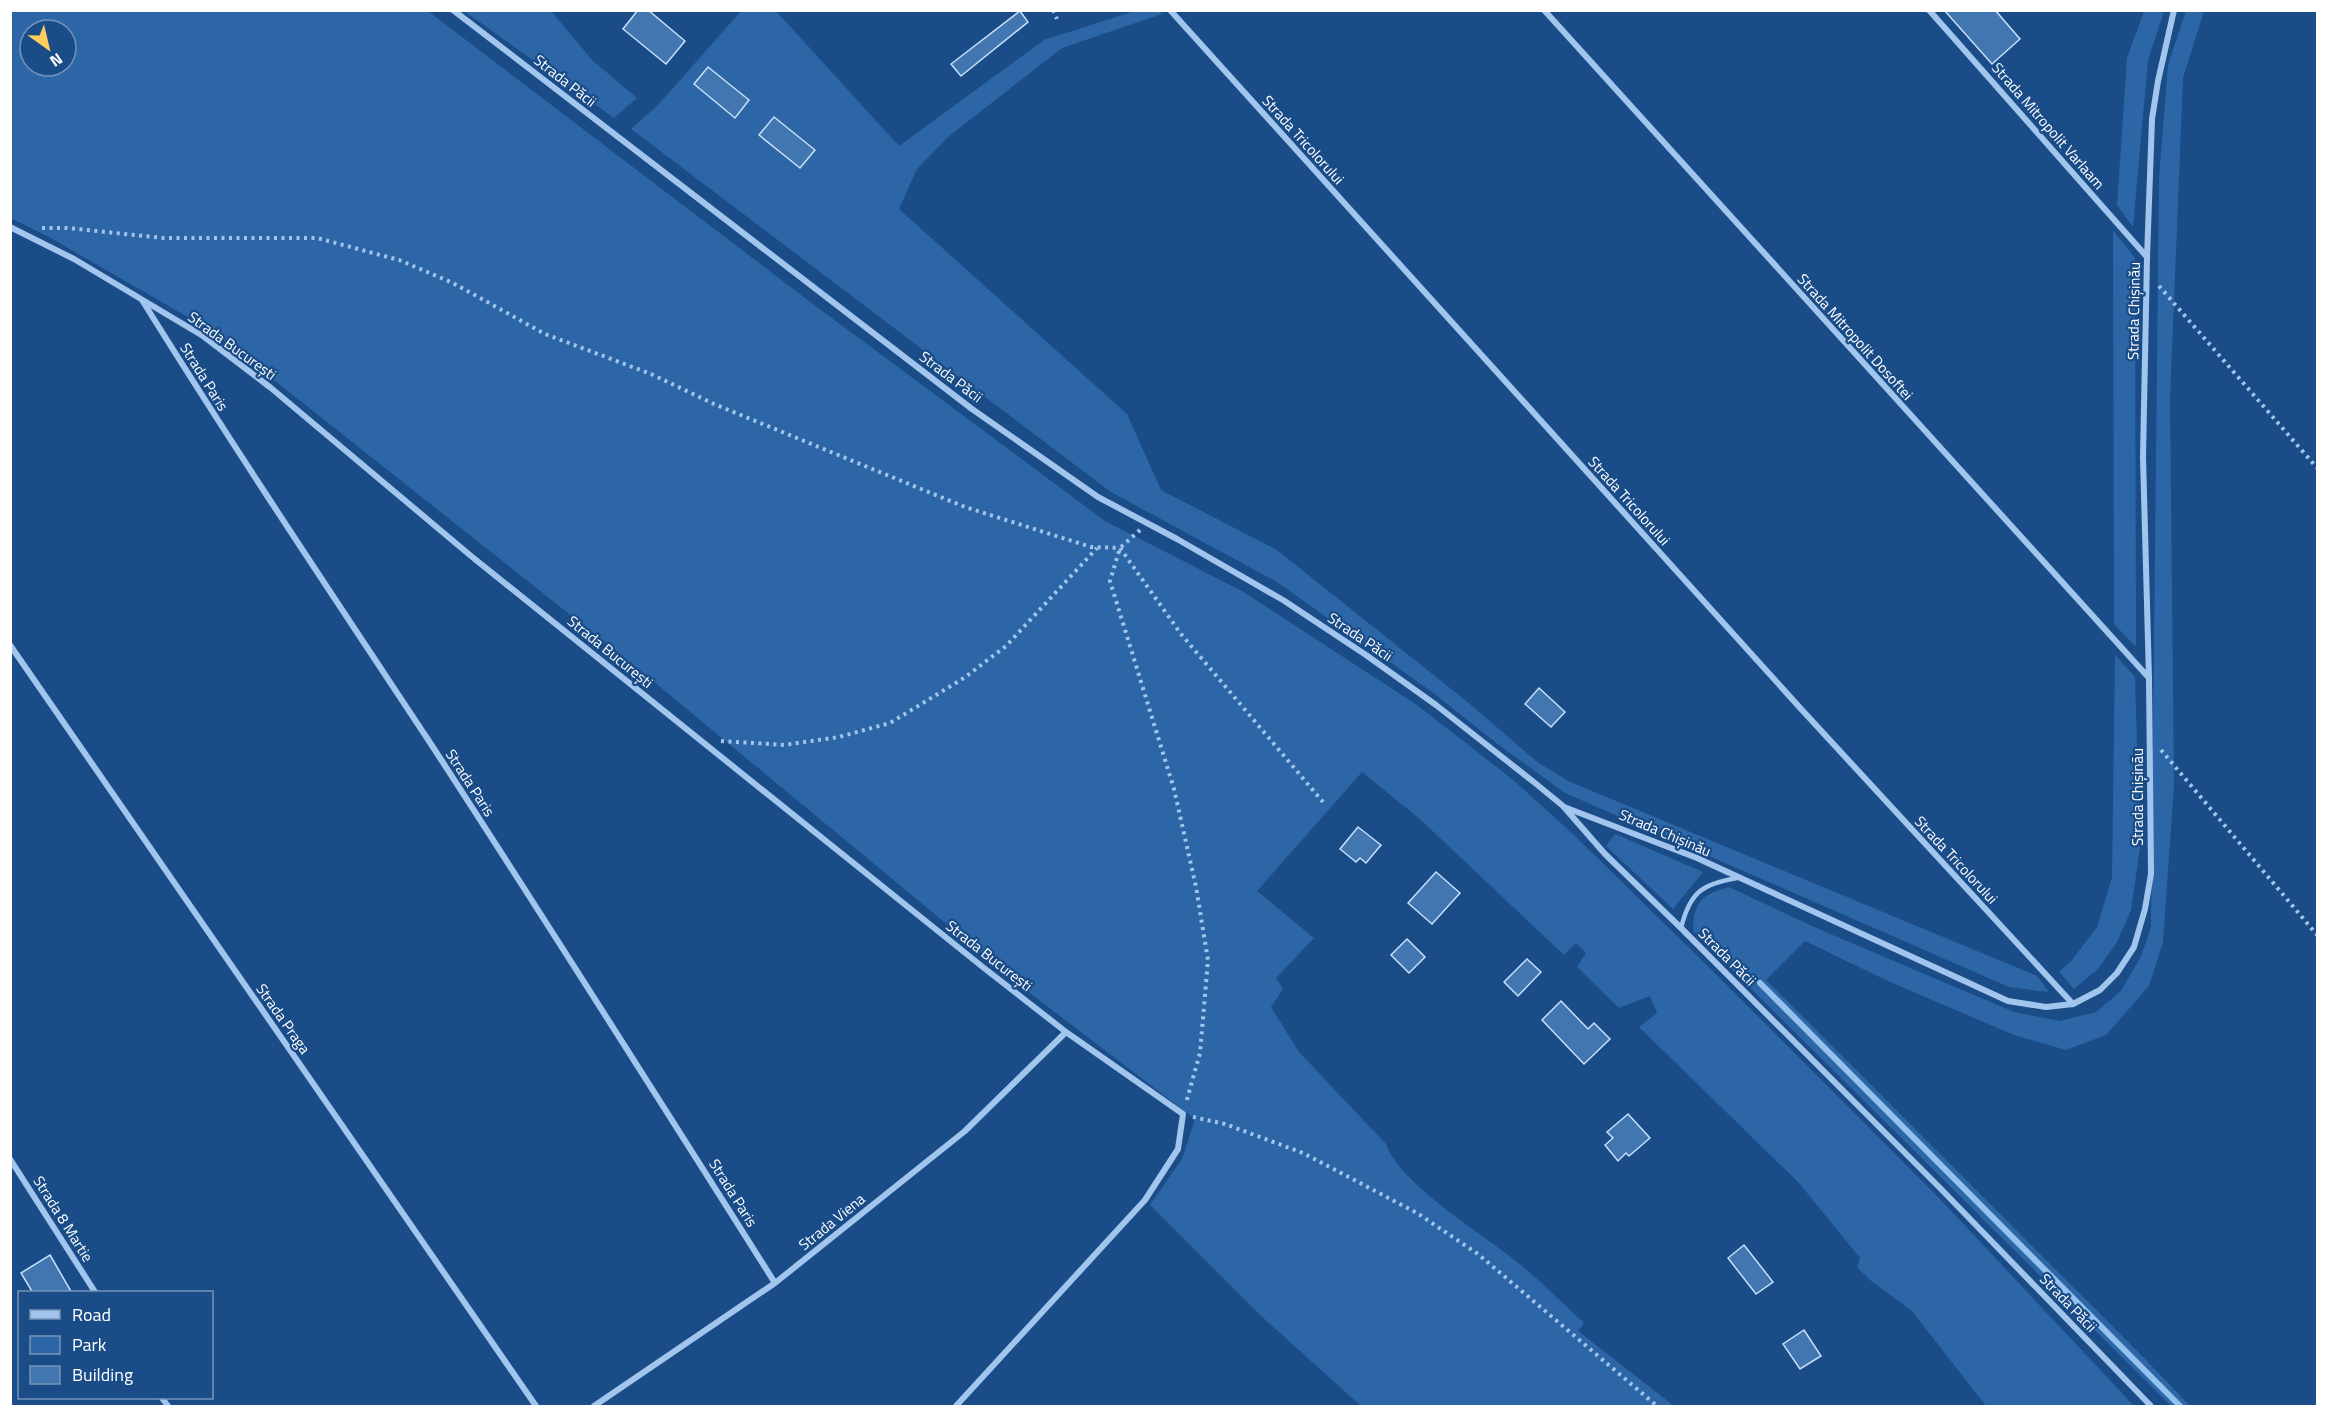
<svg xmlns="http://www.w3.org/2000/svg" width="2328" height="1417" viewBox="0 0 2328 1417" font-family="'Titillium Web',sans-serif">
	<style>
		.green { fill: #2d66a6; fill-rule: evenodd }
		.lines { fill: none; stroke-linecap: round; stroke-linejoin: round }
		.stream { stroke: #95c1ef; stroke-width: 6 }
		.building { fill: #4276b1; stroke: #c7dff9; stroke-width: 1.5 }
		.path { stroke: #a2c5ed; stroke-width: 4; stroke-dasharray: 3 4.5; stroke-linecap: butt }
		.service { stroke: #a2c5ed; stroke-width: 4.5 }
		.minor { stroke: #a2c5ed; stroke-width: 6 }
		.labels { text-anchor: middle; stroke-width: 4.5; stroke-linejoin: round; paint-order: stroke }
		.street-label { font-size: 15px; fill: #fff; stroke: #1a4c88 }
	</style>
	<rect width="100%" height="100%" fill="#1a4c88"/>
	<path class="green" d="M11,10L428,11L813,304L1105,521L1242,591L1417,705L1512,779L1574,835L1720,978L1941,1200L2134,1406H1986L1912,1311L1870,1280L1857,1267L1860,1258L1799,1183L1639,1027L1657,1013L1650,996L1619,1008L1577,967L1586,953L1576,943L1564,955L1421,820L1362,772L1257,891L1314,938L1276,978L1283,989L1271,1007L1299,1052L1386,1144C1400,1184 1481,1233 1516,1261C1540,1280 1561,1302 1584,1323L1578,1331L1674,1406H1361L1259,1314L1150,1205L1182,1159L1195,1119L1035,997L630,662L212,331L49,237L11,218ZM30,30H66V66H30Z
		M464,11H551L592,60L637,98L614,118Z
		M741,11H776L899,146L1044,40L1135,11H1159L1162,14L1062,48L948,137L917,169L899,209L1127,414L1161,490L1277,550L1470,704L1536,761L1568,781L2037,976L2049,992L2009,987L1565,793L1499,745L1432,692L1277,582L1111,492L631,129L659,104Z
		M2144,11H2164L2148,60L2133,227L2117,205L2127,58Z
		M2186,11H2204L2183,78L2170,400L2174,785L2163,942L2149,986L2106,1035L2066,1050L2014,1035L1890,982L1805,941L1766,980L2146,1360L2190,1406H2171L1693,931C1694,901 1701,895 1729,887L1814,927L2014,1012L2060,1021L2096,1012L2121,991L2140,958L2151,928L2159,178L2168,65Z
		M2113,230L2135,258L2136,647L2114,624Z
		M2115,655L2135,677L2140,848L2131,910L2117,942L2098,969L2074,989L2059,972L2072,960L2097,927L2112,877Z
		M1615,834L1703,872L1673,909L1606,846Z"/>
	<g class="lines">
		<path class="stream" d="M1760,983L2180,1406"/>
	</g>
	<path class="building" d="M638,10H648L685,41L666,64L623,29Z
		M1944,10H1995L2020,39L1992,64Z
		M1020,11L1028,22L961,76L951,64Z
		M708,67L749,100L735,118L694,84Z
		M774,117L815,150L800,168L759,135Z
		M1539,688L1565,712L1551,727L1525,704Z
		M1358,827L1381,845L1366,863L1360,858L1356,862L1340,849Z
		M1436,872L1460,893L1432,924L1408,903Z
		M1407,939L1425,957L1409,973L1391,955Z
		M1527,959L1541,972L1518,996L1504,982Z
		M1561,1001L1588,1029L1594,1023L1610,1039L1584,1064L1542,1020Z
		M1628,1114L1650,1138L1629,1156L1626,1153L1618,1161L1605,1145L1613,1138L1607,1132Z
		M1744,1245L1773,1282L1756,1294L1728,1258Z
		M50,1255L72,1293H33L21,1273Z
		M1804,1330L1821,1356L1800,1369L1783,1344Z"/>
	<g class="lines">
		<path class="path" d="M1053,10L1057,19
			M42,228H67L164,238H317L399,260L453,283L545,334L651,374L714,404L965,507L1091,547L1120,548L1181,634L1323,802
			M2159,286L2318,469
			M1140,530L1120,548L1110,581L1174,789L1196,887L1208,960L1200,1053L1186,1103
			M721,741L784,745L839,737L890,723L964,678L1006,646L1097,548
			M2161,750L2318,936
			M1193,1117L1225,1124L1303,1153L1417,1213L1478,1254L1657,1406"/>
		<path class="service" d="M1681,928C1690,892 1702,884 1737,878"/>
		<path class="minor" d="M453,10L972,409L1098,497L1177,539L1283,600L1366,655L1436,705L1535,783L1563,806L1605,854L1681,928L1941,1189L2151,1406
			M1170,10L1802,710L2073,1004
			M1544,10L2149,678
			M1929,10L2147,257
			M10,227L74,259L203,336L271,388L471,556L984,968L1066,1032L1183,1114L1178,1149L1145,1200L956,1406
			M142,300C234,448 331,593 427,738C545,919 660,1101 775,1283
			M10,645L536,1406
			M1564,807L1697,858L2008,1001L2046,1007L2073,1004L2100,990L2117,973L2134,947L2145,909L2151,874L2149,678L2143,457L2147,258L2152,119L2158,81L2174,10
			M10,1159L95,1292
			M162,1398L168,1406
			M594,1406L775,1283L965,1131L1066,1032"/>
	</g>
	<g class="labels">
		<g class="street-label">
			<text transform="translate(565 81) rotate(38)" y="5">Strada Păcii</text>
			<text transform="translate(2048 126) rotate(49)" y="5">Strada Mitropolit Varlaam</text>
			<text transform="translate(1303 140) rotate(48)" y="5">Strada Tricolorului</text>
			<text transform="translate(2134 311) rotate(-89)" y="5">Strada Chișinău</text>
			<text transform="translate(1855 337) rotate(48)" y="5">Strada Mitropolit Dosoftei</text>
			<text transform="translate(232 346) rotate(36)" y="5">Strada București</text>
			<text transform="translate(204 377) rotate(58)" y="5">Strada Paris</text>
			<text transform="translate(951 377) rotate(37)" y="5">Strada Păcii</text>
			<text transform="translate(1629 501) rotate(48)" y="5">Strada Tricolorului</text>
			<text transform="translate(1360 637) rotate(34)" y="5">Strada Păcii</text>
			<text transform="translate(610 652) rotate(39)" y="5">Strada București</text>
			<text transform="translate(470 783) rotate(57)" y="5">Strada Paris</text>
			<text transform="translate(2138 797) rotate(-90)" y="5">Strada Chișinău</text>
			<text transform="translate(1665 833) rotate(23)" y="5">Strada Chișinău</text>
			<text transform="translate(1956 860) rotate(47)" y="5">Strada Tricolorului</text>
			<text transform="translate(989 956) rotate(38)" y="5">Strada București</text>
			<text transform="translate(1727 957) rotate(45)" y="5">Strada Păcii</text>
			<text transform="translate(283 1019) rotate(55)" y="5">Strada Praga</text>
			<text transform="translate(733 1193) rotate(58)" y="5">Strada Paris</text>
			<text transform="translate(63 1219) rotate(58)" y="5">Strada 8 Martie</text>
			<text transform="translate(832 1222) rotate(-39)" y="5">Strada Viena</text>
			<text transform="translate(2068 1303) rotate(46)" y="5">Strada Păcii</text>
		</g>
	</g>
	<rect width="2328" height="1417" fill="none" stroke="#ffffff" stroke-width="24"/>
	<rect x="18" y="1291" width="195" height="108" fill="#1a4c88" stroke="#7694b8" stroke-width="1.5"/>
	<rect x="30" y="1310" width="30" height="9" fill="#a2c5ed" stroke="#7694b8" stroke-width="1.5"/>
	<text x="72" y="1321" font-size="18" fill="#ffffff">Road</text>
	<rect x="30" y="1336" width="30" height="18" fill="#2d66a6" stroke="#7694b8" stroke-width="1.5"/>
	<text x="72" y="1351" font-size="18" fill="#ffffff">Park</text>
	<rect x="30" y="1366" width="30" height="18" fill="#4276b1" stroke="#7694b8" stroke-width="1.5"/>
	<text x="72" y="1381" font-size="18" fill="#ffffff">Building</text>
	<g transform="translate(48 48) rotate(146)"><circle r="28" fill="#1a4c88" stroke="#7694b8" stroke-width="1.5"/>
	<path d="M0-4.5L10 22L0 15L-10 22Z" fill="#ffcd5e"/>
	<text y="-9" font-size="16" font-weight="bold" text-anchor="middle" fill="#ffffff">N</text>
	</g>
</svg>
